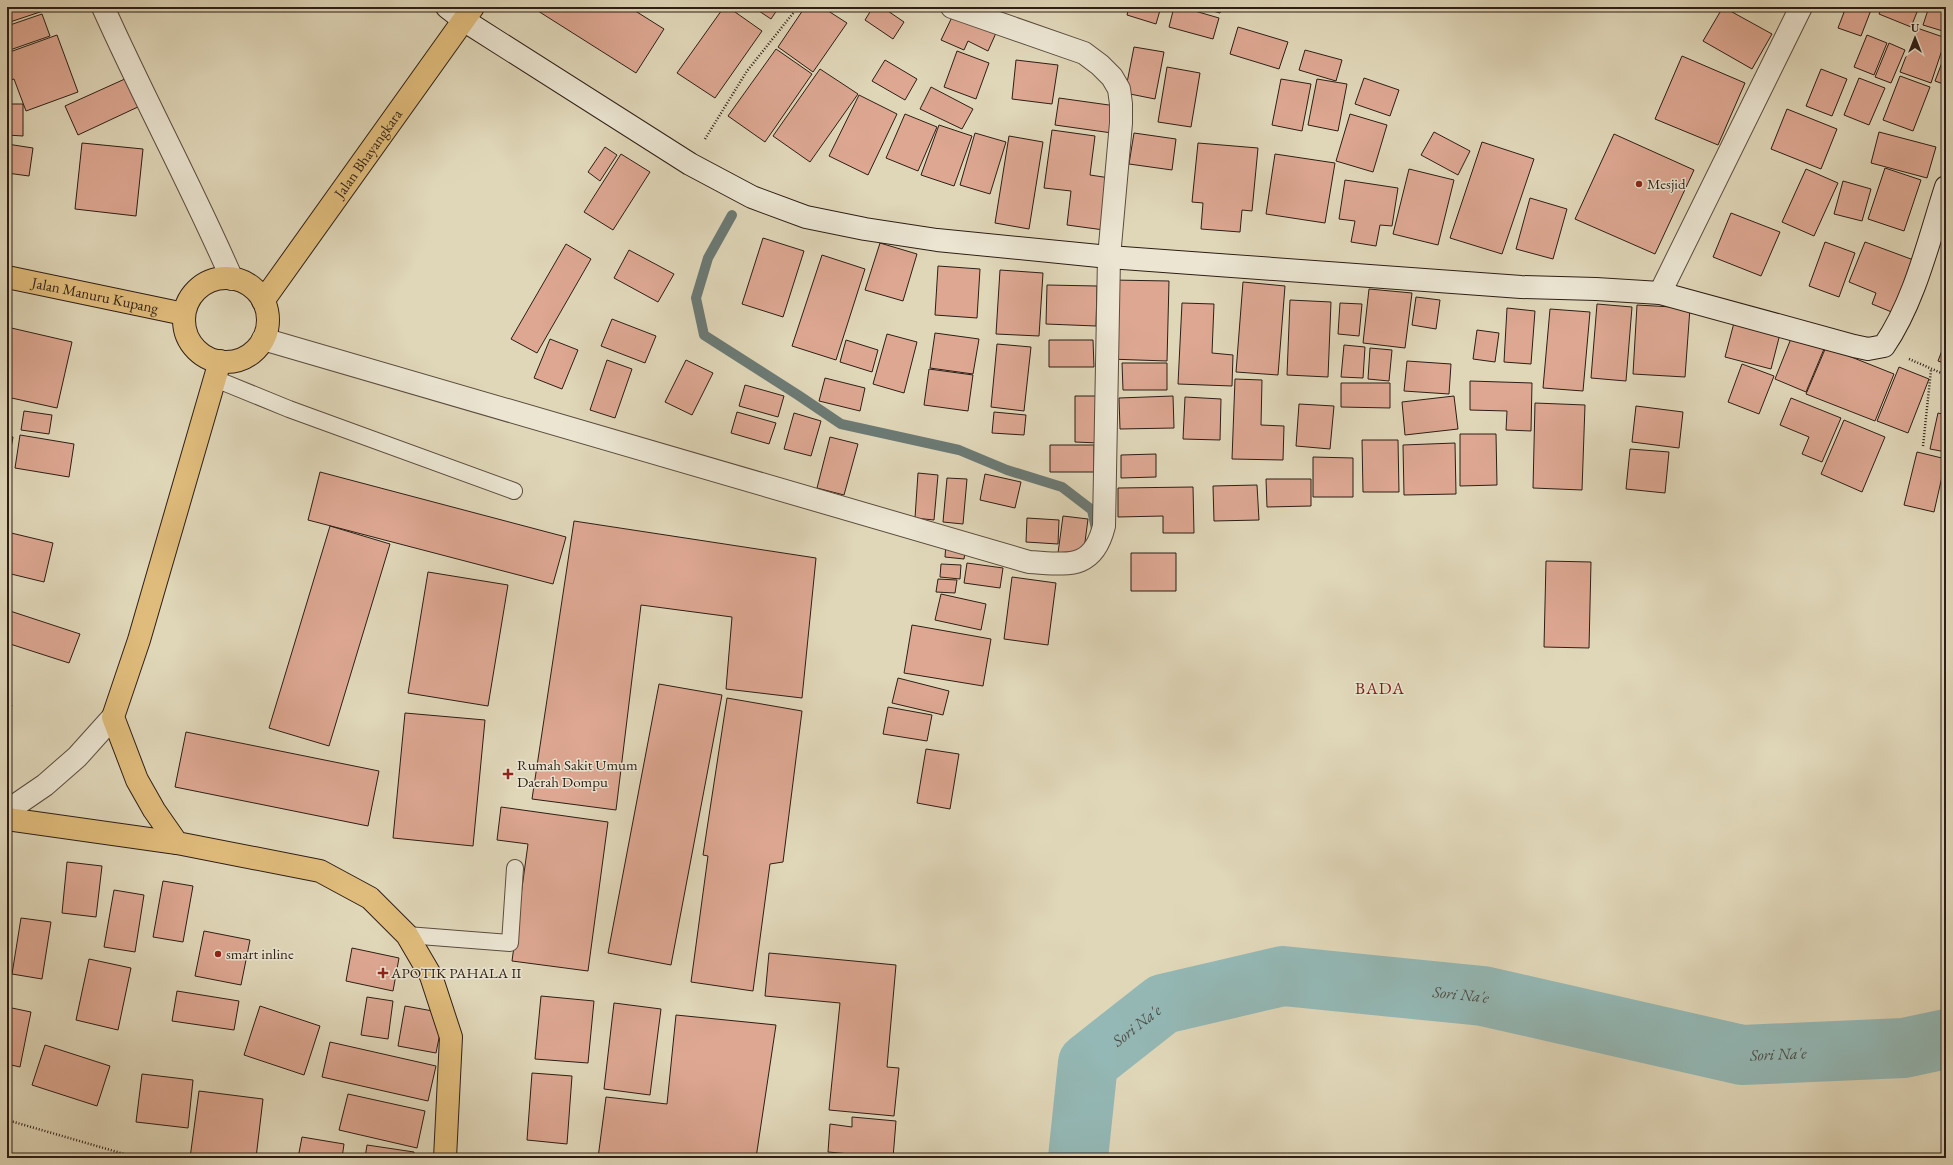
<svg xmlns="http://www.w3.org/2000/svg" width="1953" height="1165" viewBox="0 0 1953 1165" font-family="'EB Garamond',serif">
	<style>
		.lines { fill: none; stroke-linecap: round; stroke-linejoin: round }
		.stream { stroke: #6b7a75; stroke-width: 10 }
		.river { stroke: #94b8b5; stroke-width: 60 }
		.building { fill: #dda792; stroke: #2d1e15 }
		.lane-casing { stroke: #5a4c3e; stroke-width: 18 }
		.street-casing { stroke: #5a4c3e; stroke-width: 24 }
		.secondary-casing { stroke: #2d1e15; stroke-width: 24 }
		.primary-casing { stroke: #2d1e15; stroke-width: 24 }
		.highway-casing { stroke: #2d1e15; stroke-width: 24 }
		.path { stroke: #2d1e15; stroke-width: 2.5; stroke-dasharray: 1 2; stroke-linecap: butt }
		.lane { stroke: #ebe5d2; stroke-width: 16 }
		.street { stroke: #ebe5d2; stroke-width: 22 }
		.secondary { stroke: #ebe5d2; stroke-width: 22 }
		.primary { stroke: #e0bc7c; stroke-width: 22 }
		.highway { stroke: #e0bc7c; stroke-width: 22 }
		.poi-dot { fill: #8f2418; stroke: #ebe5d2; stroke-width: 1.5 }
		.labels { text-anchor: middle; stroke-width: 3; stroke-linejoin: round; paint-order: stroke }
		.street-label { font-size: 15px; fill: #2d1e15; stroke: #ebe5d2 }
		.poi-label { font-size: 15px; fill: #2d1e15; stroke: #ebe5d2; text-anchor: start }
		.water-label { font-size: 16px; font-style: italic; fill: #4c4c45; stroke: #ebe5d2 }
		.quarter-label { font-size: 17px; letter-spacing: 1px; fill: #7a1f14; stroke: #ebe5d2 }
	</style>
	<rect width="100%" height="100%" fill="#e0d7b9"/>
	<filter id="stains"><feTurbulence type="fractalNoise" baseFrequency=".005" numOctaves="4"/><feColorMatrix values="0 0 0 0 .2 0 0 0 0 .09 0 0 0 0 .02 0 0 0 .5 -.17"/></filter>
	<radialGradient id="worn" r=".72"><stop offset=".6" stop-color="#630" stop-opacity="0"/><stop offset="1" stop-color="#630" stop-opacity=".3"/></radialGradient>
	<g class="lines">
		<path class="stream" d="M732,215L708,258L696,298L704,335L798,395L841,424L959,450L1007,470L1062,487L1092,510L1096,529"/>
		<path class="river" id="s1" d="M1078,1158L1088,1063L1163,1004L1283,976L1483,996L1742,1055L1904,1048L1946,1039"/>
	</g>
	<path class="building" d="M7,7H55L7,23Z
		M540,7H629L664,29L636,73L538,11Z
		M724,7H728L762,31L715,98L677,73Z
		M753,7H779L771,19Z
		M805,7H822L847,23L813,72L778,47Z
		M873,7H882L904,22L893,39L865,20Z
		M1129,7H1161L1156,24L1127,15Z
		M1174,7H1181L1219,18L1213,39L1169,27Z
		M1199,7H1222L1220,13Z
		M1723,7L1772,34L1752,69L1703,41Z
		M1846,7H1862L1871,10L1861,36L1838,28Z
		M1882,7H1919L1911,27L1879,14Z
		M1929,7H1946V32L1923,25Z
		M954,13L996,33L988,51L968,41L964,50L941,40Z
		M42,14L50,36L7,51V26Z
		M1238,27L1288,42L1279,69L1230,54Z
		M1917,28L1946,38L1931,83L1900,72Z
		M57,35L78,92L26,111L14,79L7,81V53Z
		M1867,35L1887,43L1874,75L1854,67Z
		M1889,43L1905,50L1891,83L1875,77Z
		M1134,47L1164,52L1155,99L1125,93Z
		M776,49L812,74L765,142L728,116Z
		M1305,50L1342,60L1336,81L1299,70Z
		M957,51L989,63L976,99L944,87Z
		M1946,52V85L1935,81Z
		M1682,56L1745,83L1718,145L1655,119Z
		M885,60L917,79L905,100L872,81Z
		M1016,60L1058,65L1052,104L1012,99Z
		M1167,67L1200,73L1191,127L1158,122Z
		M820,69L858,94L810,162L773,136Z
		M1821,69L1847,79L1832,116L1806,106Z
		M1900,76L1930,87L1913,131L1883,120Z
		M127,78L140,106L78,135L65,106Z
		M1364,78L1399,90L1390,116L1355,104Z
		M1859,78L1885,88L1869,125L1844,115Z
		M1281,79L1311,84L1302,131L1272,125Z
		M1317,79L1347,84L1338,131L1308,125Z
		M931,87L973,109L962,129L920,109Z
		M859,95L897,114L868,175L829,156Z
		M1059,98L1116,106L1112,133L1055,125Z
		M7,104H23V136L7,135Z
		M1787,109L1837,129L1821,169L1771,149Z
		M905,114L937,127L918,171L886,158Z
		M1350,114L1387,125L1373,172L1336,161Z
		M939,125L972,136L954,186L921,175Z
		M1052,130L1095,136L1090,175L1110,178L1104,230L1067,225L1071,191L1044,188Z
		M1434,132L1470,151L1458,175L1421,155Z
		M1879,132L1936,147L1927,178L1871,163Z
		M975,133L1006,142L990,194L960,185Z
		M1134,133L1176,139L1172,170L1129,164Z
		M1614,134L1694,170L1655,254L1575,219Z
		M1009,136L1043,142L1029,229L995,223Z
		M1482,142L1534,159L1502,254L1450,238Z
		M82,143L143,149L136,216L75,209Z
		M1198,143L1258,148L1252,211L1242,210L1240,232L1201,229L1203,203L1192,202Z
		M7,144L33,148L29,176L7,173Z
		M605,147L617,155L600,181L588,172Z
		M621,154L650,172L613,230L584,212Z
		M1275,154L1335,163L1325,223L1266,214Z
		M1885,168L1921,180L1904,231L1868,219Z
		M1409,169L1454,180L1438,245L1393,234Z
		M1806,169L1838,183L1814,236L1782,222Z
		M1345,180L1398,188L1392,226L1380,225L1376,246L1351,242L1355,221L1339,219Z
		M1843,181L1871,189L1862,221L1834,214Z
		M1530,198L1567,209L1553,259L1516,249Z
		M1731,213L1780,232L1761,276L1713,257Z
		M763,238L804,251L783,317L742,304Z
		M1825,242L1855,253L1839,297L1809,286Z
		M1865,242L1919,262L1899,315L1872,304L1876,293L1849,282Z
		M880,243L917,254L903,301L865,290Z
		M566,244L591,259L537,353L511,339Z
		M629,250L674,274L658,302L614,278Z
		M822,255L865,269L836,360L792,346Z
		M938,266L980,269L977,318L935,315Z
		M1000,270L1043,273L1039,336L996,334Z
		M1112,280L1169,281L1167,361L1109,359Z
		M1243,282L1285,286L1278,375L1236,372Z
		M1047,285L1097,286L1096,326L1046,324Z
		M1369,289L1412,293L1405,348L1363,343Z
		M1416,297L1440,300L1436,329L1412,325Z
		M1290,300L1331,302L1328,377L1287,375Z
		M1182,303L1214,304L1212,353L1233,355L1232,386L1178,384Z
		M1340,303L1362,304L1359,336L1338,334Z
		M1597,304L1632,307L1626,381L1591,378Z
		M1637,305L1690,308L1685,377L1633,374Z
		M1507,308L1535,311L1531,364L1504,362Z
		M1550,309L1590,312L1583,391L1543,388Z
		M612,319L656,336L645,363L601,346Z
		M1735,319L1781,330L1771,369L1725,357Z
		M7,327L72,342L57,408L7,397Z
		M1477,330L1499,333L1495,362L1473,359Z
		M935,333L979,339L973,374L930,368Z
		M887,334L917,342L904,393L873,384Z
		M1792,336L1824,349L1806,392L1775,379Z
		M550,339L578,350L562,389L534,378Z
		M846,340L878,350L872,372L840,362Z
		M1049,340H1093L1094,367H1049Z
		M1946,340V364L1938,361Z
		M997,344L1031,347L1024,411L991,407Z
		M1344,345L1365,347L1363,378L1341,377Z
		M1826,347L1894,374L1875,421L1806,394Z
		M1370,348L1392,350L1389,381L1368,379Z
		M607,360L632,369L615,418L590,410Z
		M686,360L713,373L692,415L665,402Z
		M1407,361L1451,364L1449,394L1404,391Z
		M1122,363H1167V390H1123Z
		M1742,364L1774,376L1759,414L1728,402Z
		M1899,367L1929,379L1908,433L1877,421Z
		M929,369L973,375L968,411L924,405Z
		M825,378L865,388L860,411L819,401Z
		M1235,379L1262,380L1261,425L1284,426L1283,460L1232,459Z
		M1470,381L1532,383L1531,431L1506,430L1507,411L1470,410Z
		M1341,383H1390V408L1341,407Z
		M745,385L784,396L778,417L739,406Z
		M1075,396H1099V443L1075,442Z
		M1173,396L1174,428L1120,429L1119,398Z
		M1454,396L1458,429L1405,435L1402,402Z
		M1185,397L1221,399L1220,440L1183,439Z
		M1791,398L1841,418L1822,462L1802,454L1809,437L1780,425Z
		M1535,403L1585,405L1582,490L1533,488Z
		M1299,404L1334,406L1330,449L1296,446Z
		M1636,406L1683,412L1679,448L1632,442Z
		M24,411L52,415L49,434L21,430Z
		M737,412L776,423L769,444L731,433Z
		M994,412L1026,415L1024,435L992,433Z
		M794,413L821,421L811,456L784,449Z
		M1938,413L1946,415V452L1930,449Z
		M1844,420L1885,437L1862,492L1821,474Z
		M1460,434H1496L1497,485L1460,486Z
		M20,435L74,444L69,477L15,468Z
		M7,436L13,437L7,471Z
		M830,437L858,444L844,495L817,488Z
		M1362,440H1398L1399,492H1363Z
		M1455,443L1456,494L1404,495L1403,445Z
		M1050,445H1094V472H1050Z
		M1630,449L1669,452L1665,493L1626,489Z
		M1917,452L1946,459L1934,512L1904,505Z
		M1156,454V477L1121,478V455Z
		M1313,457L1353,458V497H1313Z
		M320,472L566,537L553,584L308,520Z
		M918,473L938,475L934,520L915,518Z
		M985,474L1021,482L1015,508L980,500Z
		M947,478L967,479L963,524L943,522Z
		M1266,479H1311V506L1267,507Z
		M1257,485L1259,520L1214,521L1213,486Z
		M1193,487L1194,533H1163V516L1118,517V488Z
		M1063,516L1088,519L1083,557L1058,553Z
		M1027,518L1059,520L1058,544L1026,542Z
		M574,521L816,558L802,698L726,689L732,617L641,605L616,810L532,799Z
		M330,526L390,544L329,746L269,728Z
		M7,532L53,543L44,582L7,573Z
		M946,543L966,546L964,559L945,557Z
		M1131,553H1176V591H1131Z
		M1546,561L1591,562L1589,648L1544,647Z
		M967,563L1003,568L1000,588L964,583Z
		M941,564L961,565L960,579L940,577Z
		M428,572L508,585L488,706L408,693Z
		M1012,577L1056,583L1048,645L1004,639Z
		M938,579L957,580L955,593L936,592Z
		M941,594L986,604L981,630L935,620Z
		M7,610L80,634L69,663L7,643Z
		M912,625L991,639L983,686L904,673Z
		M898,678L949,691L943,715L892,703Z
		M659,684L722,695L671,965L608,953Z
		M727,698L802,711L783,862L770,864L753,991L691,982L708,856L703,855Z
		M7,704L12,705L7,722Z
		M888,707L932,715L927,741L883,734Z
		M405,713L485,720L473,846L393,838Z
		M186,732L379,771L368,826L175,787Z
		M926,749L959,754L950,809L917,803Z
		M501,807L608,822L588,971L512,961L528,844L497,840Z
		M67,862L102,866L96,917L62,913Z
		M163,881L193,886L183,942L153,937Z
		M114,890L144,895L135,952L104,947Z
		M21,918L51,922L42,979L12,974Z
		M204,931L250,940L241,985L195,976Z
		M352,948L399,958L393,991L346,981Z
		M769,953L896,965L887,1067L899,1068L894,1116L829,1110L840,1003L765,996Z
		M89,959L131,968L118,1030L76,1020Z
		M177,991L239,1001L234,1030L172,1021Z
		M541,996L594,1001L588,1063L535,1059Z
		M367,997L393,1001L388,1039L361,1035Z
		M614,1003L661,1009L650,1095L604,1089Z
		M260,1006L320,1026L304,1075L244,1055Z
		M405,1006L444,1013L436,1053L398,1046Z
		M7,1007L31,1012L20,1067L7,1064Z
		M676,1015L776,1025L756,1158H598L606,1097L667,1104Z
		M330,1042L436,1066L428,1101L322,1077Z
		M45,1045L110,1066L97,1106L32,1085Z
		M532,1073L572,1076L567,1144L527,1140Z
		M142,1074L193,1080L188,1128L136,1122Z
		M199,1091L263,1099L256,1158H190Z
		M348,1094L425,1111L417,1148L339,1130Z
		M852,1117L896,1121L893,1158H850V1154L828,1152L830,1124L852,1127Z
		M302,1137L344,1144L342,1158H298Z
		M367,1145L414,1152L413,1158H365Z"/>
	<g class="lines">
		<g class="lane-casing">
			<path id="lane" d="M213,378L289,409L514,491
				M407,935L510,943L515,868"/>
		</g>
		<g class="street-casing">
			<path id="street" d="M103,7C144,99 192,187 232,279
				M1660,293L1801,7
				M263,339L1029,562C1067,564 1093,571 1104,526L1109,257L1121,123V104L1119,89L1112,77L1100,65L1084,53L952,7
				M7,811L45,785L77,757L113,717"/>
		</g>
		<g class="secondary-casing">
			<path id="secondary" d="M447,7L465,21L690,164L752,197L806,217L865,229L937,240L1109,257L1521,287L1596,289L1660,293L1854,346L1868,349L1884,346C1915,301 1929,239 1946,187"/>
		</g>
		<g class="primary-casing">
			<g id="primary">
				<path id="s2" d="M7,277L184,314"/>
				<path d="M7,819L177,843"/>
			</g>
		</g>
		<g class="highway-casing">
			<g id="highway">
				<circle cx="226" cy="320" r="42"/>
				<path id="s3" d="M263,301L473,7"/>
				<path d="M220,361L139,640L113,717L137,780L154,810L177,843L320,871L370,898L407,935L431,976L451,1037L445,1158"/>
			</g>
		</g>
		<path class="path" d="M705,139L747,71L798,7
			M1909,359L1946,375
			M1923,446L1931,370
			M7,1120L138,1158"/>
		<use href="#lane" class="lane"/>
		<use href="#street" class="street"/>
		<use href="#secondary" class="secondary"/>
		<use href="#primary" class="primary"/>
		<use href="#highway" class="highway"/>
	</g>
	<g class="poi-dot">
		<circle cx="1639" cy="184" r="4"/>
		<path d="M506 768h4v4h4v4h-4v4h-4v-4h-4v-4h4z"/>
		<circle cx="218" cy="954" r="4"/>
		<path d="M381 967h4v4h4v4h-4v4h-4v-4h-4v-4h4z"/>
	</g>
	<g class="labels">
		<g class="street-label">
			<text dy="5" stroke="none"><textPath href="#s3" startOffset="181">Jalan Bhayangkara</textPath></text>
			<text dy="5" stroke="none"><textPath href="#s2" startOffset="90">Jalan Manuru Kupang</textPath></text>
		</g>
		<g class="poi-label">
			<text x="1647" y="189">Mesjid</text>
			<text x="517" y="770">Rumah Sakit Umum<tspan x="517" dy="17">Daerah Dompu</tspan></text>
			<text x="226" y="959">smart inline</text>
			<text x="391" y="978">APOTIK PAHALA II</text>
		</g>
		<g class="water-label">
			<text dy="6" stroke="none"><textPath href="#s1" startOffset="493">Sori Na'e</textPath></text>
			<text dy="6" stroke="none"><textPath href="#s1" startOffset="157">Sori Na'e</textPath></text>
			<text dy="6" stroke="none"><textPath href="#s1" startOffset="817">Sori Na'e</textPath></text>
		</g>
		<g class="quarter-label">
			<text x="1380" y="694">BADA</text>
		</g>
	</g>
	<rect width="1953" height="1165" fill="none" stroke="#e0d7b9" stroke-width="24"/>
	<rect x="8" y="8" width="1937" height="1149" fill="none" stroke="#2d1e15" stroke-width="2"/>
	<rect x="12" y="12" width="1929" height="1141" fill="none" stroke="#2d1e15"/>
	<g transform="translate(1915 38)" stroke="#ebe5d2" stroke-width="3" paint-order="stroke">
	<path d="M0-3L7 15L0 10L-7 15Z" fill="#2d1e15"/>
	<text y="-6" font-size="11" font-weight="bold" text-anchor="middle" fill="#2d1e15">U</text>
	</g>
	<rect width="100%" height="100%" filter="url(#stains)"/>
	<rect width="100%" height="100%" fill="url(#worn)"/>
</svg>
